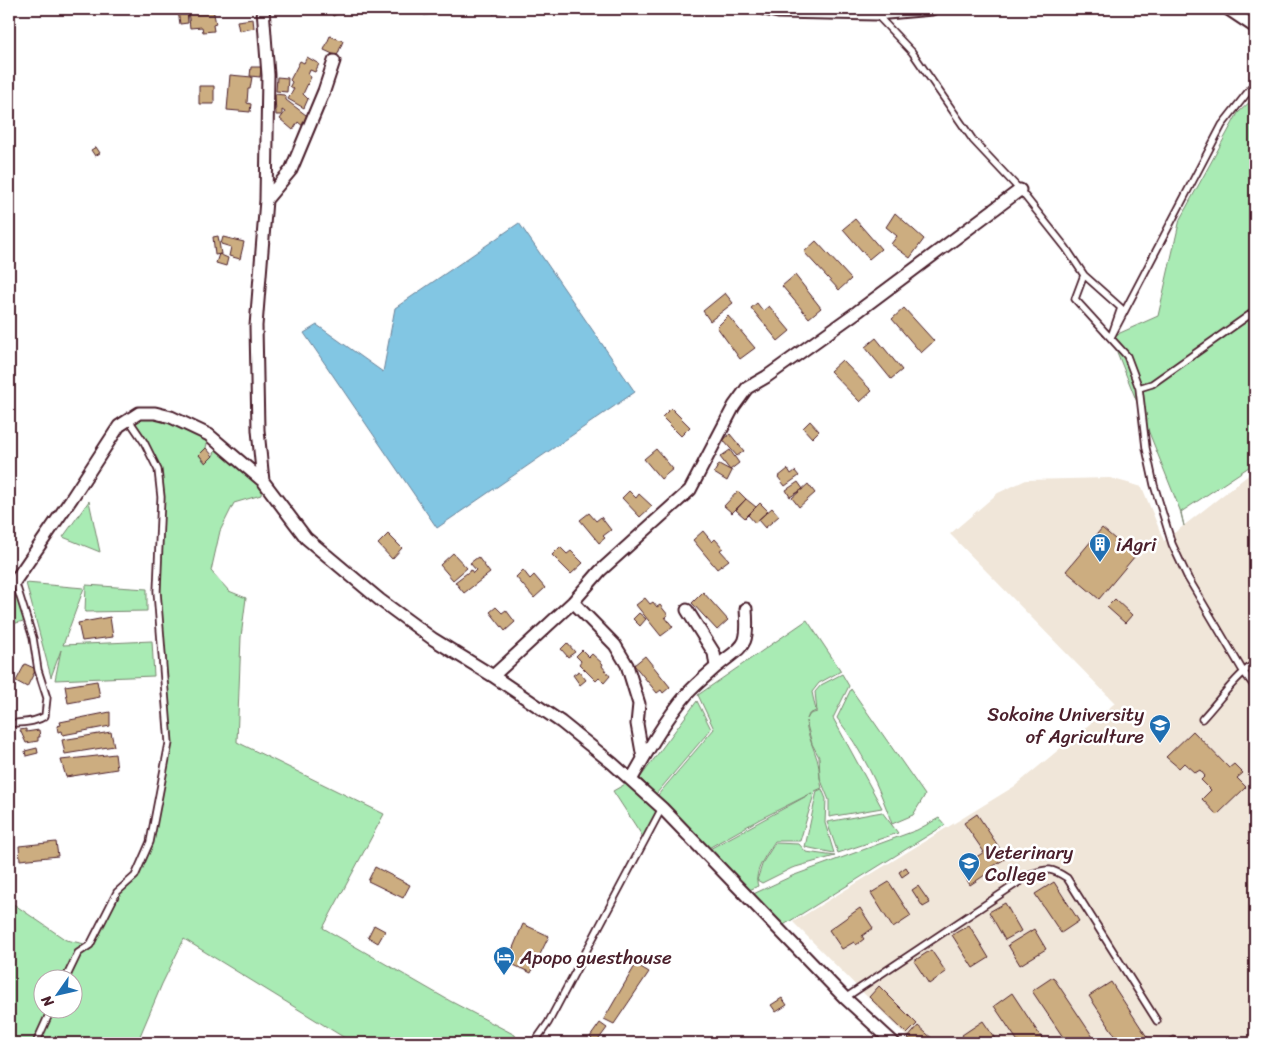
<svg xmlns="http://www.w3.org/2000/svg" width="1264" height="1052" viewBox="0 0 1264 1052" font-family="Sriracha,sans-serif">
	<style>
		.built { fill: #f0e6d9 }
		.green { fill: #a9ebb4; stroke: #7a8570; fill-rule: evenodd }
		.water { fill: #82c6e3; stroke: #6c8399 }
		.building { fill: #ccad80; stroke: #4a1f2b }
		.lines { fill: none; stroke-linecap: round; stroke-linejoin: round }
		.lane-casing { stroke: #4a1f2b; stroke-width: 9 }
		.street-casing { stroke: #4a1f2b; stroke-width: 15 }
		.lane { stroke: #fff; stroke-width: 5.5 }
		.street { stroke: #fff; stroke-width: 11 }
		.labels { text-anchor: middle; stroke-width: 5; stroke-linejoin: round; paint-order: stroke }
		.poi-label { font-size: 19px; fill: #4a1f2b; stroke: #fff; text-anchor: start }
	</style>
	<rect width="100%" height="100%" fill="#fff"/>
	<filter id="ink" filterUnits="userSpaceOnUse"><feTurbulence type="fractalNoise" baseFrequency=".02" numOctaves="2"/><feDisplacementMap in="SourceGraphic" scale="10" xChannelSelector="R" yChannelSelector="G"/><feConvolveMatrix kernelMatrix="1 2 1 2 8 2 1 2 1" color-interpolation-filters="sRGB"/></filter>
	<g filter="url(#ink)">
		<path class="built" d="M1255,470V1043H913L793,922L1015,786L1115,703L950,534L998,493L1026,480L1110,478L1142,487L1164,541Z"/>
		<path class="green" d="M1255,97V463L1181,512L1184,526L1180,510L1111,337L1158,316L1180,219L1238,113Z
			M155,413L209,435L206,448L199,455L205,463L213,456L219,443L263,481L261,495L234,503L220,531L211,571L229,591L246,598L241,637L237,742L384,814L323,928L450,1001L515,1035L518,1043H353L184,939L162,984L137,1043H9V901L66,940L90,945L117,892L135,876L150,842L169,743L157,591L161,497L158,470L129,420ZM42,980H72V1010H42Z
			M89,501L100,552L63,537Z
			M9,566L27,620L9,625Z
			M26,583L84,588L63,645L152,641L154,676L55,680L61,650L51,677Z
			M86,585L147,589V611L85,612Z
			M807,620L841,671L819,683L812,692L816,711L809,714L807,719L810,714L817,712L815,692L821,685L842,674L849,686L833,718L882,808L829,817V800L820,778L819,757L812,744L806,721C807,733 812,744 816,756C820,766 819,777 822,788L815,791L800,841H775C767,854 753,871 758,886L745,892L706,851L812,793L760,819L705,850L657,796L714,729L698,695Z
			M851,689L925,795L913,815L892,824C879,786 862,750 837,718Z
			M697,701L711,729L656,794L640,778Z
			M629,782L658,809L643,837L613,791Z
			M822,789L826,799L825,823L834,853L805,847L817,791Z
			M882,812L898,833L838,853L827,822Z
			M939,818L945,825L782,926L749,896L792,876L917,830Z
			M775,843L799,844L806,852L835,856L792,868L762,883L757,880L763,862Z"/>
		<path class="water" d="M519,223L635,392L437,528L304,333L317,325L383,372L395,308Z"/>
		<path class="building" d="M213,9L216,24L213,25L214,31L203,32L202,27L190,28L188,10Z
			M329,9H347L333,16Z
			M424,9H447V13L424,15Z
			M493,9H507V11L493,14Z
			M187,10L188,23L180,24L178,11Z
			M253,19L254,28L239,31L237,21Z
			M330,36L343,41L337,56L324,50Z
			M307,57L319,64L315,72L310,70L308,75L311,77L303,94L308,99L304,108L288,99L294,89L290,86L292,82L290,80L300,61L304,63Z
			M251,67H261L260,77L250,76Z
			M230,75L252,77L250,89H248L247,103L251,104L250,112L227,110Z
			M277,77L288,78L287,92L276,91Z
			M199,86H214V104H199Z
			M275,94L284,95L286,97V100L310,118L304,127L298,122L293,130L280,119L285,112L282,110V115H276Z
			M96,147L100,153L95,156L91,150Z
			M895,213L924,239L910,258L891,244L897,236L886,227Z
			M855,219L881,249L869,259L843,229Z
			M218,236L221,254L215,255L213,237Z
			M223,237L244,242L240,259L229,256L231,247L221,244Z
			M816,241L851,279L839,290L804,252Z
			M219,254L228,258L226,266L216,263Z
			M795,275L821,308L809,318L782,286Z
			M725,293L733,303L710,321L703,311Z
			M757,303L763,311L769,306L790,331L778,341L751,308Z
			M904,308L934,341L921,353L892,319Z
			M728,316L755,348L740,359L717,327Z
			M876,338L902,370L891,379L865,347Z
			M842,360L872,391L860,402L830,371Z
			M671,408L690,427L681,436L662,417Z
			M810,421L819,431L812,438L803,428Z
			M730,434L744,451L737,456L723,440Z
			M206,448L213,456L206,463L199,455Z
			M656,449L673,469L661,479L644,459Z
			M730,450L739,463L730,470L720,457Z
			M719,464L732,471L727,481L714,473Z
			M788,469L791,474L795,471L799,476L785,486L778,477Z
			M798,482L803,489L790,497L786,490Z
			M808,484L815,493L799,507L792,498Z
			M629,491L636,498L639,494L652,506L640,517L622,498Z
			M738,491L746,499L732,513L724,506Z
			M746,499L756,507L745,518L736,510Z
			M760,503L768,511L755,523L748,515Z
			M772,508L779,516L765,528L758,520Z
			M589,513L596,521L601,517L611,530L603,536L605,538L599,543L580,520Z
			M1102,528L1135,556L1099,599L1066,571Z
			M703,531L712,542L715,539L723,548L720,550L729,560L717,569L693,540Z
			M388,534L402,548L392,559L378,544Z
			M560,547L567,554L571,551L583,563L571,574L552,555Z
			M453,553L467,568L453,580L440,565Z
			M478,557L490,573L464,593L455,582L471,570L473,573L476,570L470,563Z
			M523,570L530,579L534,575L545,588L534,598L516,577Z
			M703,592L728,620L717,630L692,603Z
			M645,598L650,604L653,602L657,607L660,605L668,615L665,617L673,627L661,636L636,605Z
			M1115,599L1132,615L1125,623L1107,607Z
			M496,607L502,613L506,610L515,622L505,631L490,612Z
			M639,613L646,619L640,626L633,619Z
			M110,617L113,637L82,641L78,623Z
			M567,643L575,652L568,657L561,649Z
			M582,650L589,657L592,654L603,664L602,666L610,676L604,683L599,678L596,681L579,664L581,661L576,656Z
			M645,656L670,687L663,693L661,690L657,693L634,665Z
			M25,664L36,669L27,687L16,681Z
			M579,671L586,680L580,685L573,675Z
			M97,681L100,697L68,703L65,686Z
			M110,712V726L63,735L62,731L58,732L57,726L61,725L60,722Z
			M26,729V732L39,730L40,737H38V741L26,743L20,730Z
			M1193,731L1229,768L1234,764L1243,773L1237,778L1246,787L1217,815L1202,799L1211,790L1201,780L1205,776L1200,770L1195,773L1184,763L1179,768L1166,757Z
			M111,732L114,746L65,754L62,740Z
			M37,748L38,753L26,756L25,751Z
			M115,754L117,769L66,777L61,760Z
			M977,814L1006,858L986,871L988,873L970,885L960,868L984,852L964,823Z
			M56,842L58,856L20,860L19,846Z
			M375,867L410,885L403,898L368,881Z
			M906,867L909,872L902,877L899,872Z
			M889,882L911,916L893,928L871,893Z
			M1054,882L1079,921L1061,933L1035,894Z
			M918,886L930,903L923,907L912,890Z
			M1005,903L1021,931L1005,940L989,912Z
			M860,908L873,928L862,936L864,939L856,945L854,942L842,949L829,930Z
			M523,924L549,936L531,973L507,962Z
			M374,925L385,931L378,943L368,937Z
			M969,925L989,958L973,968L952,935Z
			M1034,929L1046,949L1020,965L1008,945Z
			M931,950L946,972L929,984L914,961Z
			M636,964L649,972L614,1024L604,1019Z
			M1053,977L1097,1043H1067L1032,991Z
			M1111,982L1151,1043H1120L1089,996Z
			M879,986L917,1024L907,1034L869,997Z
			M1012,993L1045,1043H1019L994,1006Z
			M782,998L787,1005L776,1012L771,1005Z
			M983,1021L998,1043H967L962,1035Z
			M600,1023L607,1028L596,1043L590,1037Z
			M918,1026L935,1041L933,1043H915L908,1038Z
			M1174,1036L1179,1043H1167L1166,1041Z"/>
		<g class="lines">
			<g class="lane-casing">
				<path id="lane" d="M876,14L912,52L973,140L1020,190L1066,248L1084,275L1075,299L1127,356L1139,388L1146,448L1154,485L1172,544L1188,578L1243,671L1255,687
					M1084,275L1121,308L1111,337L1222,125L1255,83
					M1139,388L1152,384L1255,311
					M1202,719C1219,701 1235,677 1255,663
					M9,724C21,722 35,723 45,716L47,698L38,670L33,638L15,581
					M65,980L78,953L90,945L117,892L135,876L150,842L169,743L157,591L161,497L158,470L144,442L129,420
					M845,998L1031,874C1048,868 1052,868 1067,878L1157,1021
					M36,1043L51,1010
					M534,1043L548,1023L662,808"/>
			</g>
			<g class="street-casing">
				<path id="street" d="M263,9L268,75L266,200L256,326L258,430L263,481L306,538L380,600L433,639L493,676L561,722L612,763L662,808L845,998L894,1043
					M764,9L778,12L876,14L932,9
					M1228,9L1255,27
					M266,200L291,170L324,91L334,61
					M9,584L15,581L72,498L119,426L139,413H155L171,417L209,435L263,481
					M573,602L615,645L627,665L639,704L637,724L643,758
					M716,667C744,644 749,649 746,609
					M493,676L573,602L600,571L690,490L734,406L747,388L766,377L857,312L1020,190
					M631,780C648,750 665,720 687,694C696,684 706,676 716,667L714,653L687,610"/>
			</g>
			<use href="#lane" class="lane"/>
			<use href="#street" class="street"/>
		</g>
	</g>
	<defs>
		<g id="building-pin" transform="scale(1.125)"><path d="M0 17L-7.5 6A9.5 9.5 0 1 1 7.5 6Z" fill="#1f6fb2" stroke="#fff"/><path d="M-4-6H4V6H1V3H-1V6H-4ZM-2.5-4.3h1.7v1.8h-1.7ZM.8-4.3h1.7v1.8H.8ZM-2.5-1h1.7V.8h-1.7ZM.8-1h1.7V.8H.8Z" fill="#fff"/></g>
		<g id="university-pin" transform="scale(1.125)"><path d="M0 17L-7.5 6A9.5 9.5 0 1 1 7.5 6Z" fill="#1f6fb2" stroke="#fff"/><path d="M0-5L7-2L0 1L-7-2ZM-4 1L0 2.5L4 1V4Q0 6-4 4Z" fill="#fff"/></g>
		<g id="hotel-pin" transform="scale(1.125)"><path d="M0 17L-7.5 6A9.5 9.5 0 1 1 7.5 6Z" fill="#1f6fb2" stroke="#fff"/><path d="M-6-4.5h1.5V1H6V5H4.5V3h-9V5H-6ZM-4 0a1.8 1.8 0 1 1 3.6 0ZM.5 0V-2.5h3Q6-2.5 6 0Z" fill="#fff"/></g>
	</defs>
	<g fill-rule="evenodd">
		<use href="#building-pin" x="1100" y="544"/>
		<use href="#university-pin" x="1160" y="725"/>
		<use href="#university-pin" x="969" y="863"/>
		<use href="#hotel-pin" x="504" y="957"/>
	</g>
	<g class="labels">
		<g class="poi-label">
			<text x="1116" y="551">iAgri</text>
			<text x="1144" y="721" text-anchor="end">Sokoine University<tspan x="1144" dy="22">of Agriculture</tspan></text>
			<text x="985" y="859">Veterinary<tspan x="985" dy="22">College</tspan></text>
			<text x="520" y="964">Apopo guesthouse</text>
		</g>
	</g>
	<rect width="1264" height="1052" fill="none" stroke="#fff" stroke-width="30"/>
	<rect x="15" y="15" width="1234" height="1022" fill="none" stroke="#4a1f2b" stroke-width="2" filter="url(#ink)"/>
	<g transform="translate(58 994) rotate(236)"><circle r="24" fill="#ffffff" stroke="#b7a5aa"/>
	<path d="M0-4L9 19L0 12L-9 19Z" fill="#1f6fb2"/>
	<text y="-8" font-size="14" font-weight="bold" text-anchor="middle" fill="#4a1f2b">N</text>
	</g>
</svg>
